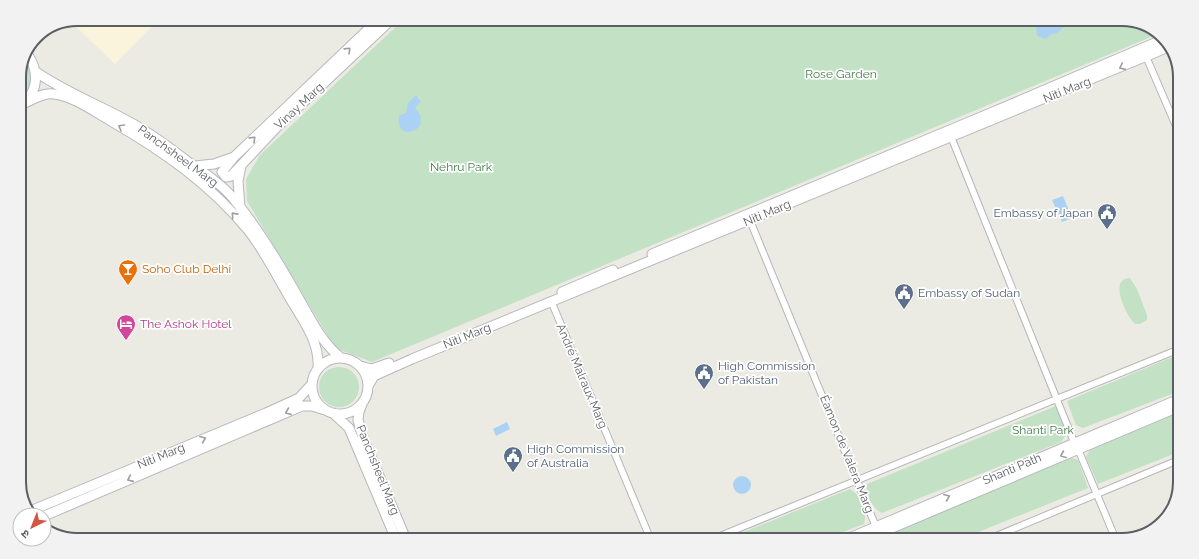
<svg xmlns="http://www.w3.org/2000/svg" width="1199" height="559" viewBox="0 0 1199 559" font-family="Raleway,'Noto Sans Devanagari',sans-serif">
	<style>
		.commercial { fill: #f9f4db }
		.green { fill: #c3e1c4 }
		.water { fill: #abd1f4 }
		.lines { fill: none; stroke-linecap: round; stroke-linejoin: round }
		.street-casing { stroke: #b4b5b9; stroke-width: 8 }
		.secondary-casing { stroke: #b5b7bc; stroke-width: 11 }
		.street { stroke: #fff; stroke-width: 6 }
		.secondary { stroke: #fff; stroke-width: 9 }
		.oneway { stroke: #9d9ea1 }
		.labels { text-anchor: middle; stroke-width: 3.5; stroke-linejoin: round; paint-order: stroke }
		.park-label { font-size: 12px; fill: #3f7e45; stroke: #fff }
		.street-label { font-size: 12px; fill: #5b5e62; stroke: #fff }
		.service-label { font-size: 12px; fill: #4e5e75; stroke: #fff; text-anchor: start }
		.food-label { font-size: 12px; fill: #c56008; stroke: #fff; text-anchor: start }
		.hotel-label { font-size: 12px; fill: #b23c85; stroke: #fff; text-anchor: start }
		.rim { fill: none; stroke: #5b5e62; stroke-width: 2 }
	</style>
	<rect width="100%" height="100%" fill="#ecebe3"/>
	<path class="commercial" d="M77,19H159L115,64L71,22Z"/>
	<path class="green" d="M403,20L1145,23L1158,34L372,362L335,348L247,201L246,179L260,155Z
		M25,60C35,75 32,89 19,100V73Z
		M1130,278L1137,289L1147,315V320L1140,324H1135C1126,316 1108,278 1130,278Z
		M1177,355V392L1083,428L1076,425L1067,401Z
		M319 387a20 20 0 1 1 40 0a20 20 0 1 1-40 0Z
		M1056,406L1068,432L1061,442L882,513C872,508 866,495 867,484Z
		M1176,412V453L1098,484L1086,457L1091,448Z
		M1069,457L1078,460L1088,488L961,539H889L888,534Z
		M850,489C862,497 868,509 864,524L824,539L729,538Z"/>
	<path class="water" d="M1036,23H1094L1086,26L1068,23L1056,34H1051L1046,39L1037,36Z
		M416,95L421,102L415,107L421,117L420,126C410,137 396,132 399,116L406,113L408,103Z
		M1063,196L1072,218L1062,222L1052,200Z
		M507,422L510,429L496,436L493,429Z
		M733 485a9 9 0 1 1 18 0a9 9 0 1 1-18 0Z"/>
	<g class="lines">
		<g class="street-casing">
			<path id="street" d="M1145,54L1179,133
				M950,134L1074,442
				M749,218L881,539
				M552,303L650,538
				M1078,449L1116,540
				M715,538L1177,350
				M989,539L1176,461"/>
		</g>
		<g class="secondary-casing">
			<path id="secondary" d="M36,72C64,91 96,104 126,120C149,132 170,148 191,164C206,174 221,184 233,198C258,228 279,263 298,297C311,319 320,341 341,358
				M25,103C34,99 44,92 54,94C73,96 95,112 111,121C163,151 210,184 248,230C264,250 278,278 291,300C304,322 320,342 318,369
				M19,107C38,94 40,73 28,55
				M234,157L222,172L226,177L231,176L277,127L391,20
				M195,166L214,164L234,157L378,20
				M240,207L238,181L241,166
				M652,254L993,112L1164,39
				M562,292L613,270
				M312 386a28 28 0 1 1 56 0a28 28 0 1 1-56 0Z
				M360,366L372,369L389,363
				M368,386L374,376L412,359L1171,46
				M362,404L359,412L358,420L363,438L405,537
				M333,413L349,428L395,537
				M28,512L266,413L299,398L312,384
				M44,516L302,406H312L325,410
				M847,539L1177,400
				M866,539L1176,408"/>
		</g>
		<use href="#street" class="street"/>
		<use href="#secondary" class="secondary"/>
	</g>
	<defs><path id="oneway-chevron" d="M-2-3.5L2.5 0L-2 3.5" fill="none" stroke-width="1.6" stroke-linecap="round" stroke-linejoin="round"/></defs>
	<g class="oneway">
		<use href="#oneway-chevron" transform="translate(348 50) rotate(-44)"/>
		<use href="#oneway-chevron" transform="translate(1122 67) rotate(156)"/>
		<use href="#oneway-chevron" transform="translate(121 127) rotate(-150)"/>
		<use href="#oneway-chevron" transform="translate(253 139) rotate(-44)"/>
		<use href="#oneway-chevron" transform="translate(234 215) rotate(-132)"/>
		<use href="#oneway-chevron" transform="translate(288 412) rotate(158)"/>
		<use href="#oneway-chevron" transform="translate(203 439) rotate(-22)"/>
		<use href="#oneway-chevron" transform="translate(1063 455) rotate(157)"/>
		<use href="#oneway-chevron" transform="translate(130 479) rotate(156)"/>
		<use href="#oneway-chevron" transform="translate(947 497) rotate(-23)"/>
	</g>
	<defs>
		<g id="civic-pin" transform="scale(1)"><path d="M0 17L-7.5 6A9.5 9.5 0 1 1 7.5 6Z" fill="#5c6f8a" stroke="#fff"/><path d="M-.6-6.5H3V-4.5H.6V-3L4-1V1h2V6H-6V1h2V-1L-.6-3ZM-1.2 2.5V6h2.4V2.5Z" fill="#fff"/></g>
		<g id="bar-pin" transform="scale(1)"><path d="M0 17L-7.5 6A9.5 9.5 0 1 1 7.5 6Z" fill="#e8710a" stroke="#fff"/><path d="M-6-5H6L.8 .8V4.5H3.5V6h-7V4.5H-.8V.8Z" fill="#fff"/></g>
		<g id="hotel-pin" transform="scale(1)"><path d="M0 17L-7.5 6A9.5 9.5 0 1 1 7.5 6Z" fill="#d1479c" stroke="#fff"/><path d="M-6-4.5h1.5V1H6V5H4.5V3h-9V5H-6ZM-4 0a1.8 1.8 0 1 1 3.6 0ZM.5 0V-2.5h3Q6-2.5 6 0Z" fill="#fff"/></g>
	</defs>
	<g fill-rule="evenodd">
		<use href="#civic-pin" x="1107" y="213"/>
		<use href="#bar-pin" x="128" y="269"/>
		<use href="#civic-pin" x="904" y="293"/>
		<use href="#hotel-pin" x="126" y="324"/>
		<use href="#civic-pin" x="704" y="373"/>
		<use href="#civic-pin" x="513" y="456"/>
	</g>
	<g class="labels">
		<g class="park-label">
			<text x="841" y="78">Rose Garden</text>
			<text x="461" y="171">Nehru Park</text>
			<text x="1043" y="434">Shanti Park</text>
		</g>
		<g class="street-label">
			<text transform="translate(1067 90) rotate(-22)" y="4">Niti Marg</text>
			<text transform="translate(299 106) rotate(-43)" y="4">Vinay Marg</text>
			<text transform="translate(178 156) rotate(36)" y="4">Panchsheel Marg</text>
			<text transform="translate(767 213) rotate(-23)" y="4">Niti Marg</text>
			<text transform="translate(467 336) rotate(-22)" y="4">Niti Marg</text>
			<text transform="translate(582 376) rotate(67)" y="4">André Malraux Marg</text>
			<text transform="translate(847 454) rotate(68)" y="4">Éamon de Valera Marg</text>
			<text transform="translate(161 456) rotate(-22)" y="4">Niti Marg</text>
			<text transform="translate(1012 469) rotate(-23)" y="4">Shanti Path</text>
			<text transform="translate(378 470) rotate(68)" y="4">Panchsheel Marg</text>
		</g>
		<g class="service-label">
			<text x="1093" y="217" text-anchor="end">Embassy of Japan</text>
			<text x="918" y="297">Embassy of Sudan</text>
			<text x="718" y="370">High Commission<tspan x="718" dy="14">of Pakistan</tspan></text>
			<text x="527" y="453">High Commission<tspan x="527" dy="14">of Australia</tspan></text>
		</g>
		<g class="food-label">
			<text x="142" y="273">Soho Club Delhi</text>
		</g>
		<g class="hotel-label">
			<text x="140" y="328">The Ashok Hotel</text>
		</g>
	</g>
	<path d="M0 0H1199V559H0ZM77 26H1122A51 51 0 0 1 1173 77V482A51 51 0 0 1 1122 533H77A51 51 0 0 1 26 482V77A51 51 0 0 1 77 26Z" fill="#f2f2f2" fill-rule="evenodd"/>
	<path class="rim" d="M77 26H1122A51 51 0 0 1 1173 77V482A51 51 0 0 1 1122 533H77A51 51 0 0 1 26 482V77A51 51 0 0 1 77 26Z"/>
	<g transform="translate(32 527) rotate(223)"><circle r="19" fill="#ffffff" stroke="#bdbfc0"/>
	<path d="M0-3L7 15L0 10L-7 15Z" fill="#d35542"/>
	<text y="-6" font-size="11" font-weight="bold" text-anchor="middle" fill="#5b5e62">उ</text>
	</g>
</svg>
